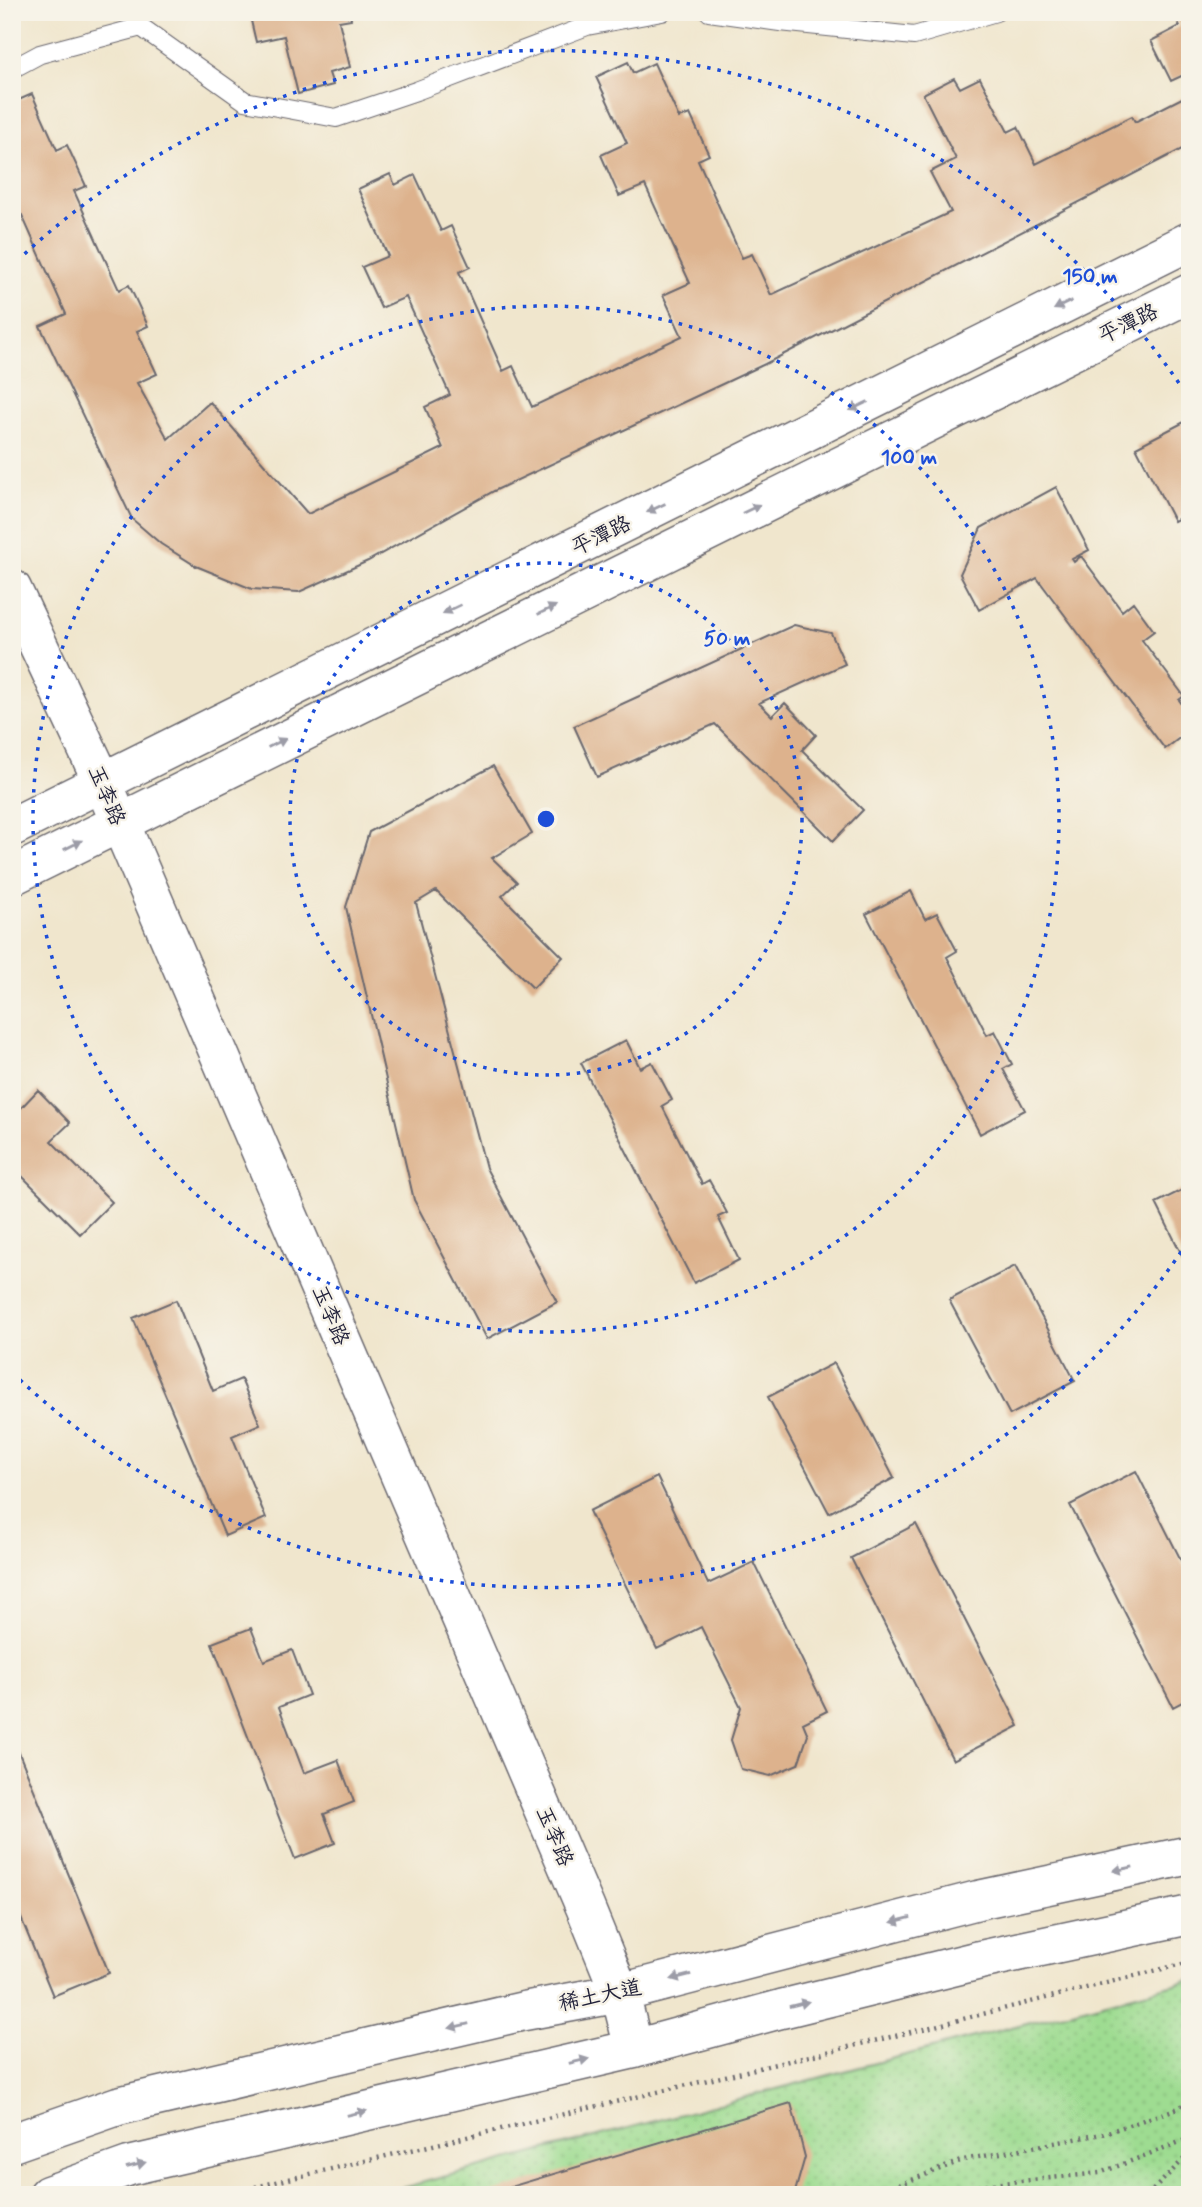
<svg xmlns="http://www.w3.org/2000/svg" width="1202" height="2207" viewBox="0 0 1202 2207" font-family="Mynerve,'LXGW WenKai TC',sans-serif">
	<style>
		.park { fill: url(#park-dots); stroke: #607f66; stroke-width: 2 }
		.building { fill: #ddb28d }
		.lines { fill: none; stroke-linecap: round; stroke-linejoin: round }
		.lane-casing { stroke: #6a676e; stroke-width: 20 }
		.secondary-casing { stroke: #6a676e; stroke-width: 41 }
		.path { stroke: #6a676e; stroke-width: 4.5; stroke-dasharray: 2 5; stroke-linecap: butt }
		.lane { stroke: #fff; stroke-width: 18 }
		.secondary { stroke: #fff; stroke-width: 38 }
		.oneway { fill: #9c9ca7 }
		.ring { fill: none; stroke: #1d4ed8; stroke-width: 3.5; stroke-dasharray: 3.5 7 }
		.labels { text-anchor: middle; stroke-width: 5; stroke-linejoin: round; paint-order: stroke }
		.street-label { font-size: 21px; fill: #22223b; stroke: #f7f3e8 }
		.centre { fill: #1d4ed8; stroke: #f7f3e8; stroke-width: 3.5 }
		.ring-label { font-size: 21px; text-anchor: middle; font-weight: bold; fill: #1d4ed8; stroke: #f7f3e8; stroke-width: 5; stroke-linejoin: round; paint-order: stroke }
	</style>
	<defs>
		<pattern id="park-dots" width="8" height="8" patternUnits="userSpaceOnUse" patternTransform="scale(1.75)"><rect width="8" height="8" fill="#9edc91"/><path d="M2 2h.1M6 6h.1" fill="none" stroke="#88bc7e" stroke-width="1.8" stroke-linecap="round"/></pattern>
	</defs>
	<rect width="100%" height="100%" fill="#f7f3e8"/>
	<filter id="ink" filterUnits="userSpaceOnUse"><feTurbulence type="fractalNoise" baseFrequency=".0143" numOctaves="2"/><feDisplacementMap in="SourceGraphic" scale="14" xChannelSelector="R" yChannelSelector="G"/><feConvolveMatrix kernelMatrix="1 2 1 2 8 2 1 2 1" color-interpolation-filters="sRGB"/></filter>
	<filter id="wash" filterUnits="userSpaceOnUse"><feTurbulence type="fractalNoise" baseFrequency=".00686" numOctaves="4" result="noise"/><feDisplacementMap in="SourceGraphic" scale="28" xChannelSelector="R" yChannelSelector="G"/><feGaussianBlur stdDeviation="1.57" result="paint"/><feColorMatrix in="noise" values="0 0 0 0 0 0 0 0 0 0 0 0 0 0 0 0 0 1.4 0 .05"/><feComposite in="paint" operator="in"/></filter>
	<g filter="url(#wash)">
		<rect width="100%" height="100%" fill="#f0e6cd"/>
		<path class="park" d="M1190,1980V2195H376L443,2177Z"/>
		<g id="blocks">
			<path class="building" d="M249,12H350L351,19L339,21L350,67L329,73L333,85L298,94L284,36L256,42Z
				M1173,12H1190V72L1171,81L1151,41L1180,26Z
				M628,62L633,73L654,63L679,118L690,114L709,155L698,160L742,258L752,254L771,295L951,212L930,172L956,159L923,94L954,78L960,88L980,78L1008,132L1018,127L1036,164L1132,116L1135,122L1190,94V145L765,364L494,491L368,561L299,592L252,589L196,566L161,544L132,519L40,326L66,314L22,215L12,220V103L32,94L57,150L67,145L86,186L74,191L119,290L129,285L148,326L137,331L157,374L137,383L168,439L210,402L308,514L443,448L425,407L450,395L406,297L381,308L362,267L388,256L358,189L390,174L395,185L415,175L441,231L451,226L470,267L459,272L503,371L513,366L532,407L682,336L663,295L690,283L645,185L619,196L601,155L627,143L596,77Z
				M1190,419V512L1174,521L1136,447Z
				M1056,487L1089,550L1072,559L1074,562L1081,556L1122,611L1133,602L1154,631L1142,640L1184,696L1179,700L1190,715V730L1165,749L1037,578L979,610L960,574L981,528Z
				M794,625L831,633L845,664L759,703L772,716L785,703L816,735L802,750L863,810L833,841L715,724L597,777L574,726Z
				M493,766L532,834L492,858L517,882L502,896L563,957L533,988L436,891L416,903L486,1168L557,1302L487,1339L414,1200L346,907L369,832Z
				M911,891L925,919L937,913L957,951L947,957L987,1035L995,1031L1012,1064L1003,1069L1025,1110L980,1134L866,914Z
				M626,1040L640,1068L652,1062L672,1100L662,1106L702,1184L709,1180L727,1213L718,1217L739,1260L694,1283L581,1063Z
				M38,1090L70,1123L51,1141L112,1202L80,1234L12,1166V1103L19,1110Z
				M1190,1186V1271L1156,1203Z
				M1015,1266L1075,1381L1010,1415L949,1300Z
				M176,1300L213,1391L241,1379L260,1424L232,1436L266,1518L225,1536L133,1318Z
				M834,1363L894,1478L829,1513L768,1397Z
				M1136,1471L1190,1578V1698L1173,1707L1070,1505Z
				M657,1477L708,1584L754,1562L827,1711L803,1723L808,1735L798,1764L770,1776L741,1769L731,1740L741,1707L701,1627L657,1649L589,1511Z
				M916,1524L1019,1726L953,1760L851,1558Z
				M251,1628L264,1661L292,1650L309,1695L279,1707L304,1773L338,1760L354,1802L324,1814L335,1843L295,1859L212,1643Z
				M12,1736L109,1973L53,1996L12,1896Z
				M791,2103L805,2157L795,2192L792,2195H483Z"/>
		</g>
	</g>
	<g filter="url(#ink)">
		<use href="#blocks" fill-opacity="0" stroke="#6a676e" stroke-width="2"/>
		<g class="lines">
			<g class="lane-casing">
				<path id="lane" d="M132,12L141,27L245,101L336,118L416,91L587,26L662,12
					M709,12L780,22L914,36L996,12
					M12,69L40,54L141,27"/>
			</g>
			<g class="secondary-casing">
				<path id="secondary" d="M12,589L103,783L585,1907L620,1993L634,2049
					M12,827L1190,241
					M12,876L1190,293
					M12,2143L118,2106L524,2011L620,1993L978,1900L1190,1855
					M48,2195L129,2166L634,2049L781,2009L980,1960L1190,1915"/>
			</g>
			<path class="path" d="M221,2195L899,2035L1190,1962
				M873,2195L963,2160L1102,2134L1179,2108L1190,2100
				M960,2195L982,2185L1100,2173L1190,2138
				M1148,2195L1190,2153"/>
			<use href="#lane" class="lane"/>
			<use href="#secondary" class="secondary"/>
		</g>
		<defs><path id="oneway-solid" d="M-6-.8H1V-3.2L6.5 0L1 3.2V.8H-6Z" transform="scale(1.75)"/></defs>
		<g class="oneway">
			<use href="#oneway-solid" transform="translate(1063 305) rotate(154)"/>
			<use href="#oneway-solid" transform="translate(859 406) rotate(154)"/>
			<use href="#oneway-solid" transform="translate(656 508) rotate(154)"/>
			<use href="#oneway-solid" transform="translate(751 509) rotate(-26)"/>
			<use href="#oneway-solid" transform="translate(452 609) rotate(154)"/>
			<use href="#oneway-solid" transform="translate(547 610) rotate(-26)"/>
			<use href="#oneway-solid" transform="translate(277 743) rotate(-26)"/>
			<use href="#oneway-solid" transform="translate(73 845) rotate(-27)"/>
			<use href="#oneway-solid" transform="translate(1123 1869) rotate(168)"/>
			<use href="#oneway-solid" transform="translate(901 1920) rotate(166)"/>
			<use href="#oneway-solid" transform="translate(681 1977) rotate(166)"/>
			<use href="#oneway-solid" transform="translate(799 2004) rotate(-14)"/>
			<use href="#oneway-solid" transform="translate(459 2026) rotate(167)"/>
			<use href="#oneway-solid" transform="translate(579 2061) rotate(-13)"/>
			<use href="#oneway-solid" transform="translate(357 2113) rotate(-13)"/>
			<use href="#oneway-solid" transform="translate(136 2165) rotate(-15)"/>
		</g>
	</g>
	<g class="ring">
		<circle cx="546" cy="819" r="256"/>
		<circle cx="546" cy="819" r="513"/>
		<path d="M1187 1243A769 769 0 0 1 17 1377M17 261A769 769 0 0 1 1187 395"/>
	</g>
	<g class="labels">
		<g class="street-label">
			<text transform="translate(1128 323) rotate(-26)" y="7">平潭路</text>
			<text transform="translate(601 535) rotate(-26)" y="7">平潭路</text>
			<text transform="translate(107 795) rotate(67)" y="7">玉李路</text>
			<text transform="translate(331 1315) rotate(67)" y="7">玉李路</text>
			<text transform="translate(555 1836) rotate(67)" y="7">玉李路</text>
			<text transform="translate(600 1995) rotate(-12)" y="7">稀土大道</text>
		</g>
	</g>
	<circle cx="546" cy="819" r="10" class="centre"/>
	<g class="ring-label">
		<text x="1090" y="283">150 m</text>
		<text x="909" y="464">100 m</text>
		<text x="727" y="645">50 m</text>
	</g>
	<rect width="1202" height="2207" fill="none" stroke="#f7f3e8" stroke-width="42"/>
</svg>
